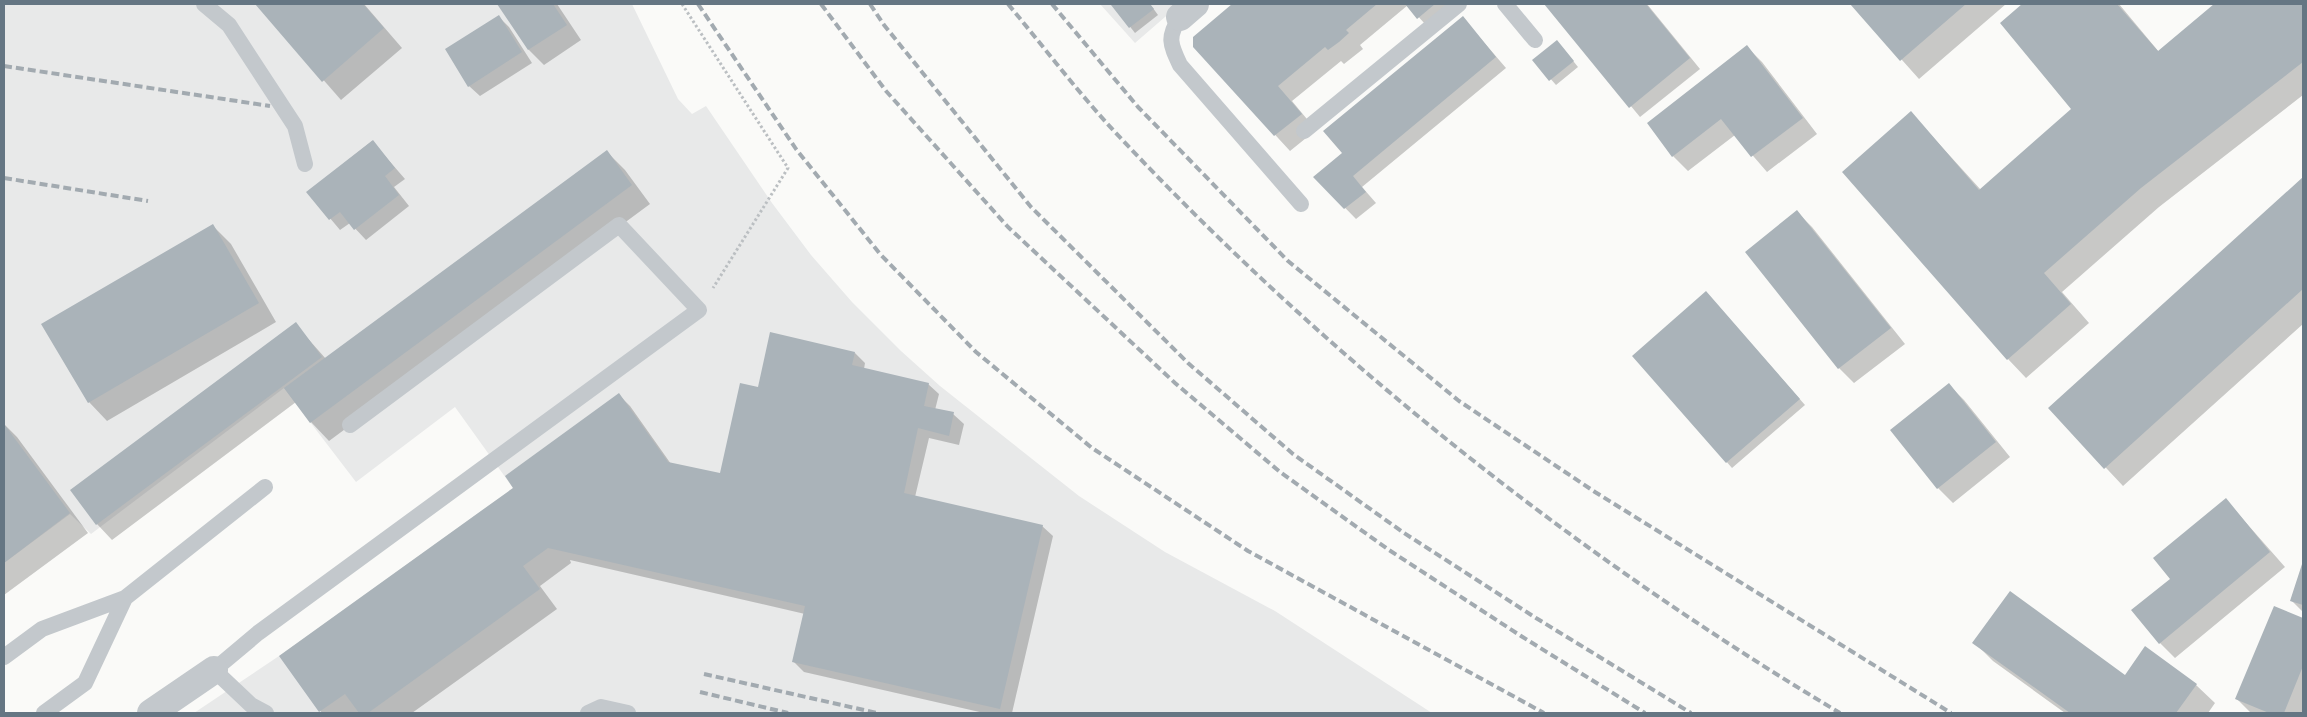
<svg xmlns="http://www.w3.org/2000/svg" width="2307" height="717" viewBox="0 0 2307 717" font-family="Rubik,sans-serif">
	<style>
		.built { fill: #e8e9e9 }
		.shadow { fill: #0003 }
		.building { fill: #aab3b9 }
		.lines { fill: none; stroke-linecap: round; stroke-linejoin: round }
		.path { stroke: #bbbfc2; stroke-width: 3; stroke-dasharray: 2.5 2.5; stroke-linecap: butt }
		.service { stroke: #c3c8cc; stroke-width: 16 }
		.minor { stroke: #c3c8cc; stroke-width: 28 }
		.rail { stroke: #a2aab0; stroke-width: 4; stroke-dasharray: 8 4; stroke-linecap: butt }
	</style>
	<rect width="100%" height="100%" fill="#fafaf8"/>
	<path class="built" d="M4,4H632L678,99L692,114L706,106L772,203L811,255L852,302L901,351L940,386L1079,496L1165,552L1275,611L1432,713H194L279,656L513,488L455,407L356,482L284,388L91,534L70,514L4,563Z
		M1100,4H1180L1135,43Z"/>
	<path class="shadow" d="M257,4H364L402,48L341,100Z
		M499,4H557L581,40L544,65L529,50Z
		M1114,4H1150L1158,15L1135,33L1113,5Z
		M1234,4H1454L1433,33L1408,5L1360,45L1363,49L1344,64L1341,61L1292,101L1316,130L1290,151L1194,46V37Z
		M1546,4H1647L1700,69L1640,117Z
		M1852,4H2006L1919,79Z
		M2024,4H2119L2159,52L2216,4H2303V95L2159,207L2062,292L2089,323L2026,378L2008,359L1911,113L1981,190L2073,109L2001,23Z
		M499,17L509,27L532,63L480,96L469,86Z
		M1463,18L1506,68L1362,187L1376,203L1356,219L1315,177L1343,153Z
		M1562,47L1578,67L1556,85L1534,60Z
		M1747,47L1762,62L1817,134L1767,172L1735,135L1688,171L1673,156Z
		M372,141L405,179L394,187L409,206L366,240L350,223L340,230L308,192Z
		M607,152L625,170L650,204L329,441L311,422L296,402L112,540L97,524L72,490L295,324L326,359Z
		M2303,179V324L2123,486L2050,408Z
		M1797,212L1812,227L1905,344L1854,383L1839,368Z
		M213,226L231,244L276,322L107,421L89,402Z
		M1711,298L1805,405L1732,468L1634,356Z
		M855,353L865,363L864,369L928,384L939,394L935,410L953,414L964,424L959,445L929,438L915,497L1042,526L1053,536L1012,713H984L804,672L794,662L805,614L570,560L571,563L540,586L557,609L412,713H322L281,657L513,489L619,395L630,406L671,464L721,475L759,388Z
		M1949,385L1964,400L2010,457L1953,503L1938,488Z
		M4,424L17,437L88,533L4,595Z
		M2226,500L2285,567L2175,658L2160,643L2172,579Z
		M2303,563V612L2291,600Z
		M2275,608L2303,620V713H2251L2237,699Z
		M1974,642L2125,676L2196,685L2215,703L2208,713H2065L1993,661Z"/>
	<path class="building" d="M255,4H363L384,28L322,82Z
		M497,4H553L567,25L528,50Z
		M1150,4L1154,9L1129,28L1111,5Z
		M1232,4H1377L1346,30L1349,33L1339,42L1328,50L1325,47L1278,86L1302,114L1274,136L1193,47V37Z
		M1405,4H1435L1417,19Z
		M1544,4H1646L1690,58L1629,108Z
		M1850,4H1966L1900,61Z
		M2022,4H2117L2158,51L2214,4H2303V62L2141,188L2044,273L2071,304L2007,360L1842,172L1911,111L1979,190L2071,109L2000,23Z
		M499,15L522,52L468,87L445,49Z
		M1463,16L1496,57L1353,176L1366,192L1344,209L1313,177L1342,153L1323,131Z
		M1557,40L1574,61L1549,81L1532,60Z
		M1747,45L1803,118L1751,157L1721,119L1672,157L1647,123Z
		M373,140L395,168L385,176L399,195L354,230L340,212L329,220L306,192Z
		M607,150L632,185L310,423L284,388Z
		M2303,177V289L2104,469L2048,408Z
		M1797,210L1891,328L1838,369L1745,252Z
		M213,224L259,303L88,403L41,324Z
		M1706,291L1800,399L1726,463L1632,356Z
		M296,322L322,357L96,525L70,490Z
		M770,332L855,352L852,365L929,383L924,406L954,412L949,436L918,428L904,493L1043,525L1000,709L792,662L805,606L548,548L523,566L540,589L368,713H359L345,694L319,712L279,656L513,488L505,476L619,393L668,462L720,473L740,383L758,387Z
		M1949,383L1996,442L1937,489L1890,430Z
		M4,424L70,513L4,563Z
		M2226,498L2270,552L2159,644L2131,610L2170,579L2153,558Z
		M2303,561V605L2290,601Z
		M2010,591L2125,675L2145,646L2197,684L2176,713H2070L1972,643Z
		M2274,606L2303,618V666L2284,713H2269L2235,699Z"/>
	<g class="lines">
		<path class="path" d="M682,4L788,168L713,288"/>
		<path class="service" d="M204,4L229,25L295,126L305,164
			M1505,4L1535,40
			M1180,17C1167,37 1170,44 1180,65L1301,204
			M1304,131L1459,4
			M4,657L42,629L125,598
			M44,713L85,683L125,598L265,487
			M266,713L251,705L214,670L258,633L699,310L619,225L350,425
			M588,713L601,707L628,713"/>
		<path class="minor" d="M1180,17L1195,4
			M151,713L214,670"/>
		<path class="rail" d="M698,4L796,149L880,254L976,352L1092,448L1248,551L1544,713
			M821,4L886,91L1008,227L1175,383L1280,472L1389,550L1521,636L1645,713
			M870,4L884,25L1031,207L1188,363L1293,454L1404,533L1536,618L1691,713
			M1008,4C1043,46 1077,91 1114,131C1326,358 1574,554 1840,713
			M1052,4L1138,107L1288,261L1459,401L1595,492L1951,713
			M4,66L270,106
			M4,178L148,201
			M704,674L877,713
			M700,692L788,713"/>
	</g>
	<rect width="2307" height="717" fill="none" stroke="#657683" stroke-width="10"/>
</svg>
